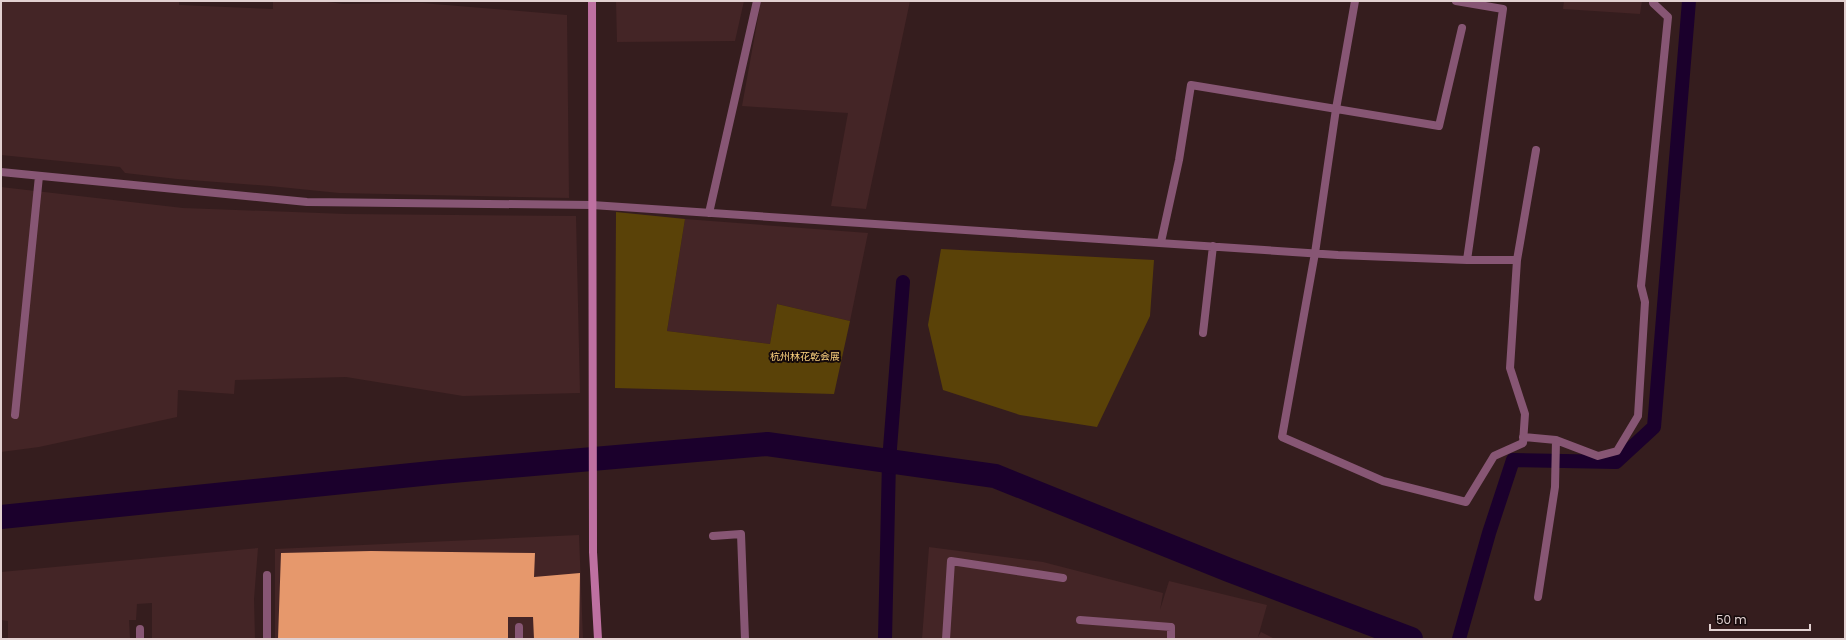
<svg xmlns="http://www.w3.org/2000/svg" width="1846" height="640" viewBox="0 0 1846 640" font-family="Poppins,'Noto Sans SC',sans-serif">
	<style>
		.built { fill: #442526 }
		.green { fill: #5a4208 }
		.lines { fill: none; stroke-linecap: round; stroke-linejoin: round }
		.canal { stroke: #1b002c; stroke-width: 14 }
		.river { stroke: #1b002c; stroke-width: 24 }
		.building { fill: #e6986c }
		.street { stroke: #875674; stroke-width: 8 }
		.secondary { stroke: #be70a1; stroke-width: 8 }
		.labels { text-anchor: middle; stroke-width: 4; stroke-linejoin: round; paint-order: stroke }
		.park-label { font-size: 10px; fill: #fbd17e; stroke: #150a0b }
	</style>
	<rect width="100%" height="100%" fill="#351d1e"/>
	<path class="built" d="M1,1H179V5L273,9V1H320L343,4L422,3L567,15L569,198L339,193L270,186L177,179L125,173L120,167L1,155Z
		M616,1H744L735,41L617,42Z
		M761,1H910L866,209L831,206L848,113L742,106Z
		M1564,1H1642L1640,14L1563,9Z
		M1,187L183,208L346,214L576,216L580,393L463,396L346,377L235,380L234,394L178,390L177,417L39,447L1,452Z
		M685,219L868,233L850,321L777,304L770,344L667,331Z
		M579,535L583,639H275V549Z
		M929,547L1043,562L1163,593L1160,610L1169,581L1267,605L1258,637L1261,632L1275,639H922Z
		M258,548L254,599L255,639H152V603L137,604L136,620H129L130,639H8V621L1,620V572Z"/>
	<path class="green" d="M616,212L685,219L667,331L770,344L777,304L850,321L834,394L615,388Z
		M941,249L1154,260L1150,316L1097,427L1020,415L943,390L928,325Z"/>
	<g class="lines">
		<path class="canal" d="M885,639L889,461L903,282
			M1459,639L1489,533L1513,460L1616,462L1654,427L1689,1"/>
		<path class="river" d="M1,517L441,472L767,444L995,476L1229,570L1411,639"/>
	</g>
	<path class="building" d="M371,551L535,553L534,577L580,573L579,639H534L533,617H508V639H278L281,553Z"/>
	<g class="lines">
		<path class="street" d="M1355,1L1336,109L1315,253L1282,437L1383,481L1466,502L1494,456L1523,443L1525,414L1510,368L1517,260L1536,150
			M1456,1L1503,9L1467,260
			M1,172L307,202L592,205L1338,255L1467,260H1517
			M709,213L757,1
			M1161,242L1179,160L1191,85L1439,126L1462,28
			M1203,333L1213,246
			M15,415L39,176
			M1523,437L1556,440L1598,456L1617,451L1638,416L1645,302L1641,286L1668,17L1653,3V1
			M713,536L741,534L745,639
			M1538,597L1555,487L1556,440
			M1080,620L1171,627V639
			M140,639V629
			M267,639V575
			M519,639V627
			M946,639L951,561L1063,578"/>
		<path class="secondary" d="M592,1L593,552L598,639"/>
	</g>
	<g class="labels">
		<g class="park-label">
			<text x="805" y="360">杭州林花乾会展</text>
		</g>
	</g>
	<rect width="1846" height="640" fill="none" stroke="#e2d1d1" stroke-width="4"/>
	<path d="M1710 624v6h100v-6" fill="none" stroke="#e2d1d1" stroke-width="2"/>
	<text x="1716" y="624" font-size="12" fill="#e2d1d1" stroke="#150a0b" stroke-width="3" paint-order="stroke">50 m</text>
</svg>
